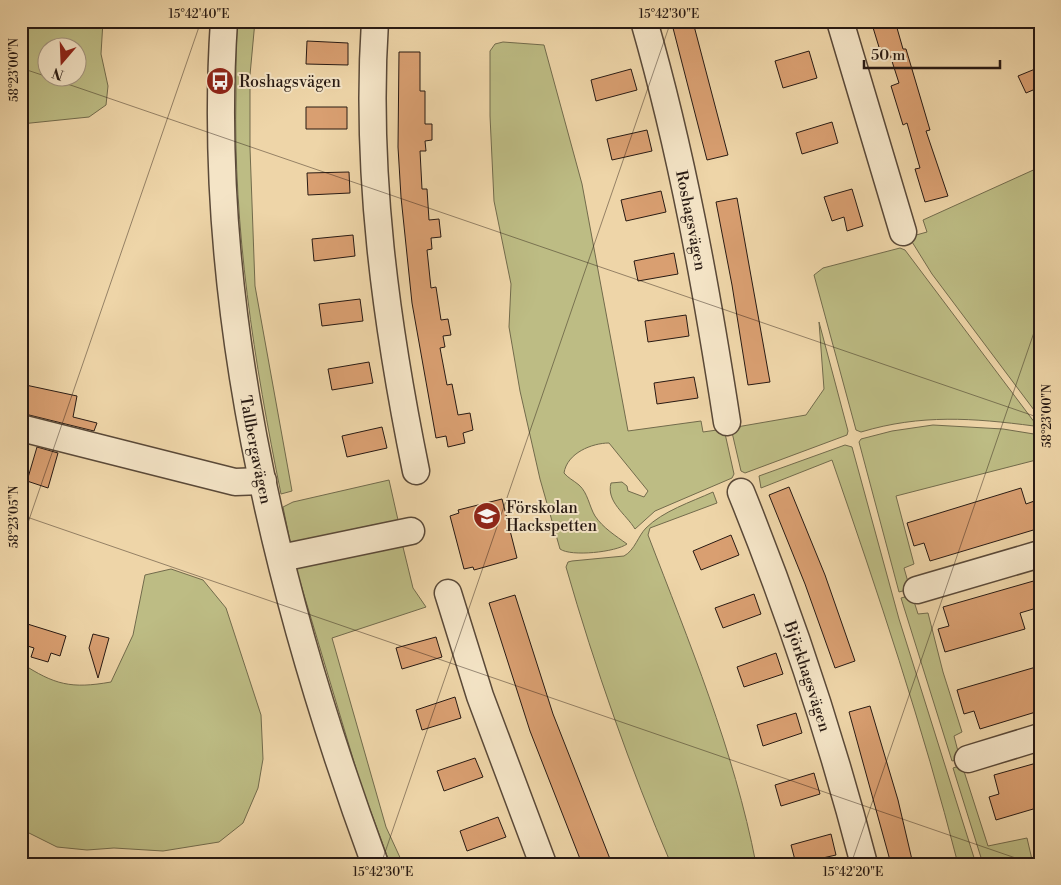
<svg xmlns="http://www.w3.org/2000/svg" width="1061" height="885" viewBox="0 0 1061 885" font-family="'Libre Bodoni',serif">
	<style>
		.green { fill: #bdbc84; stroke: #726b4c; fill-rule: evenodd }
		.building { fill: #d99f71; stroke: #281a13 }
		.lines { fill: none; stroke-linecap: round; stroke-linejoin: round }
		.minor-casing { stroke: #5a4938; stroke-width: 29 }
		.minor { stroke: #f4e4c6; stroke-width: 26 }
		.ticks { fill: none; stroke: #281a13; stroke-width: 1; stroke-opacity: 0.45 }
		.labels { text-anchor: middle; stroke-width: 4; stroke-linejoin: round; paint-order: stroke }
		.poi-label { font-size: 16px; fill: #281a13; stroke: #f4e4c6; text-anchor: start }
		.street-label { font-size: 16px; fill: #281a13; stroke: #f4e4c6 }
		.neatline { fill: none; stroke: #281a13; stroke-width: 2 }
		.ticks-label { font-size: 12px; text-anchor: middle; fill: #281a13 }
	</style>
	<rect width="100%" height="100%" fill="#eed5a8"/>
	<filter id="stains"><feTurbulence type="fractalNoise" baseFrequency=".004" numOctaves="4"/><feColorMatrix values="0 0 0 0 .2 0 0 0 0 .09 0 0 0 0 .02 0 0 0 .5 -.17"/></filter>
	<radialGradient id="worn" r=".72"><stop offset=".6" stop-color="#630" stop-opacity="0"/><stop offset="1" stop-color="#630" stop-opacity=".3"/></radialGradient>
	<path class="green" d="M21,21H103L101,54L108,86L106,105L89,117L21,124ZM48,48H78V78H48Z
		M238,21H255L250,75V148L255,286L292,491L281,494C254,361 233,229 236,94C236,70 235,45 238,21Z
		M503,42L544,45L582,184L628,431L701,421L703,432L724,429L734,474L732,478L655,511L635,529C626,514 606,502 611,483L622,482L627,486L628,491L644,497L648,491L609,443C592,443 567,453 564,473C568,478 573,480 579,485C588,493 589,506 595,516C603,528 616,536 627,544C616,552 571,557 560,549L540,479L520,391L509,327L511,284L494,201L490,116V51L495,44Z
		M1040,167V418L932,274L909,237L927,232L923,220Z
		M900,248L905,250L1035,423L1034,426C973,418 921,414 861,432L856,430L814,275L823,268Z
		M819,322L848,431L847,435L745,473L741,471L731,428L806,415L824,389Z
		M933,425L1003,429L1040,435V459L896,496L914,564L904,568L910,589L899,592L859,442L861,439L892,431Z
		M845,445L852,447L899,619L976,864H958C923,727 878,593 832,460L761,488L759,476Z
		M389,480L398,520L354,529L344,539L291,546L283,507L293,502Z
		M713,492L717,503L650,528L648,535C689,642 734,750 756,864H671C630,767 595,668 566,567L568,562L572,561L624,556C635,550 638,536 646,528C663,511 691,502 713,492Z
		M402,543L413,588L426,607L332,638L386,827L403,864H390L360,782L296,568Z
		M171,569L203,580L226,608L261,715L263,759L258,788L243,823L219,842L163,851L114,848L87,850L57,847L21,829V663C55,685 71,689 111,682L133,635L145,575Z
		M912,595L918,614L928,613L943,672L962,732L954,736L960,759L952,761L901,598Z
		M962,765L988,846L1027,838L1033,864H983L953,768Z"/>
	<path class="building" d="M871,21H895L903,49H906L930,130L926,131L948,196L925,202L915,169L920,168L907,123L903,125L891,86L899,83L890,55L882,57Z
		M693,22L728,155L707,160L673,28Z
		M307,41L348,43V65L306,64Z
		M809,51L817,78L783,88L775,61Z
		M399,52H420V91H425V124H432V140L425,141L426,151H420L422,189H427L429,220L439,219L441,237L431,238L432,249L427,250L431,288L436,287L441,320L448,319L451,335L443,336L445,347L440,348L447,385L452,384L458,415L470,413L473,430L463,433L465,443L448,447L446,436L436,438L412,303L401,197L398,147Z
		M1040,67V87L1026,93L1018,76Z
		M631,69L637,90L596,101L591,80Z
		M306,107H347V129H306Z
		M832,122L838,143L802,154L796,133Z
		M647,130L652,151L612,160L607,139Z
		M349,172L350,193L308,195L307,173Z
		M852,189L863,226L847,231L844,217L832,221L824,197Z
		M661,191L666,212L626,221L621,200Z
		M737,198L770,382L748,385L732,285L716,202Z
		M353,235L355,256L314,261L312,239Z
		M674,253L678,274L638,281L634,261Z
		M360,299L363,321L322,326L319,304Z
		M686,315L689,336L648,342L645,321Z
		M369,362L373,383L332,390L328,369Z
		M694,377L698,398L657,404L654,383Z
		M21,384L77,396L73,417L97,423L94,431L21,413Z
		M382,427L387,448L347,457L342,436Z
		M37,447L58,453L48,488L27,481Z
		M789,487L825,575L855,661L835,668L805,584L769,495Z
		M1021,488L1026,504L1040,499V528L930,561L924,543L914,546L907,523Z
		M502,499L517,558L474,570L473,567L464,569L450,516L459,513L458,510Z
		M731,535L739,555L701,570L693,551Z
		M1037,580L1040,589V607L1020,613L1025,629L945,652L938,629L949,626L943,607Z
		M754,594L761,614L723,628L715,608Z
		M515,595L553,714L612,864H582L530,731L489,603Z
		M21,622L66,636L60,656L51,653L48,662L31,657L34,648L21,644Z
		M93,634L109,638L98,678L89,648Z
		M436,637L442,657L402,669L396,648Z
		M776,653L783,674L744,687L737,667Z
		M1036,667L1040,678V691L1034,693L1039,711L980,729L974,711L964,714L957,690Z
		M455,697L461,718L422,730L416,710Z
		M870,706L898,800L913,864H891L849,712Z
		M796,713L802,733L763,746L757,725Z
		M475,758L483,777L444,791L437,771Z
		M1040,762V807L996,820L989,797L999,794L994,775Z
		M814,773L820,794L781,806L775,785Z
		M498,817L506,837L467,851L460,831Z
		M831,834L836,855L796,864L791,845Z"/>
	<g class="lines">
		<g class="minor-casing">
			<g id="minor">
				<path id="s1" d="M224,21C205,303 278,601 375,864"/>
				<path d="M375,21C365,172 386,324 416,471"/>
				<path id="s2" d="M644,21C682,153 706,286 727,422"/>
				<path d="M840,21L903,232"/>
				<path d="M21,428L235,482L263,481"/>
				<path id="s3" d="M741,492C790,613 831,737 864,864"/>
				<path d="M281,558L411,531"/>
				<path d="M917,590L1040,554"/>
				<path d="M448,593L480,696L543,864"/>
				<path d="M968,759L1040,737"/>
			</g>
		</g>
		<use href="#minor" class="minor"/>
	</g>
	<path class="ticks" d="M21,68L48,77M50,78L1040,418M21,515L1033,864M21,543L201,21M381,864L671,21M851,864L1040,315"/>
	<defs>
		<g id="bus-disc" transform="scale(1.4375)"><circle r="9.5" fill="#8f2418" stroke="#f4e4c6"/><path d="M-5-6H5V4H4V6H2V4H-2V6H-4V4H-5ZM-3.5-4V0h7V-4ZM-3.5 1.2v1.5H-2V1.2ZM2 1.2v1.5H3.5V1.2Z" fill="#fff"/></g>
		<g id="school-disc" transform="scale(1.4375)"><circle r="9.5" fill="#8f2418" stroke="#f4e4c6"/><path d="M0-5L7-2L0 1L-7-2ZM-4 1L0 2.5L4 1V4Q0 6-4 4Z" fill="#fff"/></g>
	</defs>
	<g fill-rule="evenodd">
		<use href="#bus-disc" x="220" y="81"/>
		<use href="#school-disc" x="487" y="516"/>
	</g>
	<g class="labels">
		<g class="poi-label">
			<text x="239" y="87">Roshagsvägen</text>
			<text x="506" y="513">Förskolan<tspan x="506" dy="18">Hackspetten</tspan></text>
		</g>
		<g class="street-label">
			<text dy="6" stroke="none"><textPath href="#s2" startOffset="205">Roshagsvägen</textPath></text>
			<text dy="6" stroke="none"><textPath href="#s1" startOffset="431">Tallbergavägen</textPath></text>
			<text dy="6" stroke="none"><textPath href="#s3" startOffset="196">Björkhagsvägen</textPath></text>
		</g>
	</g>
	<rect width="1061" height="885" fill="none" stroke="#eed5a8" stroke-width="55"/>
	<g transform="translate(62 62) rotate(199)"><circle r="24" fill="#f4e4c6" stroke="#a2937e"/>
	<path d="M0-4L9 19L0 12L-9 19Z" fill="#8f2418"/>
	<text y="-8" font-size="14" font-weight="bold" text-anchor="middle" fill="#281a13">N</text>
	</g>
	<path d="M864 60v8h136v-8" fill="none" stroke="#281a13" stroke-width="2.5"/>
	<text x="871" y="60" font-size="15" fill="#281a13" stroke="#f4e4c6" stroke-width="4" paint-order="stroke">50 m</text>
	<rect x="28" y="28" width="1006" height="830" class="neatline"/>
	<g class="ticks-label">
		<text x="199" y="18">15°42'40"E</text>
		<text x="669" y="18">15°42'30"E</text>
		<text transform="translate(14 70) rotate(-90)" y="4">58°23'00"N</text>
		<text transform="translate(1047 416) rotate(-90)" y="4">58°23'00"N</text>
		<text transform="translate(14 517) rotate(-90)" y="4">58°23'05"N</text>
		<text x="383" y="876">15°42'30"E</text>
		<text x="853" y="876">15°42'20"E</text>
	</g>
	<rect width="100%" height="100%" filter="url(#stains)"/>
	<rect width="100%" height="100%" fill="url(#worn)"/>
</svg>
